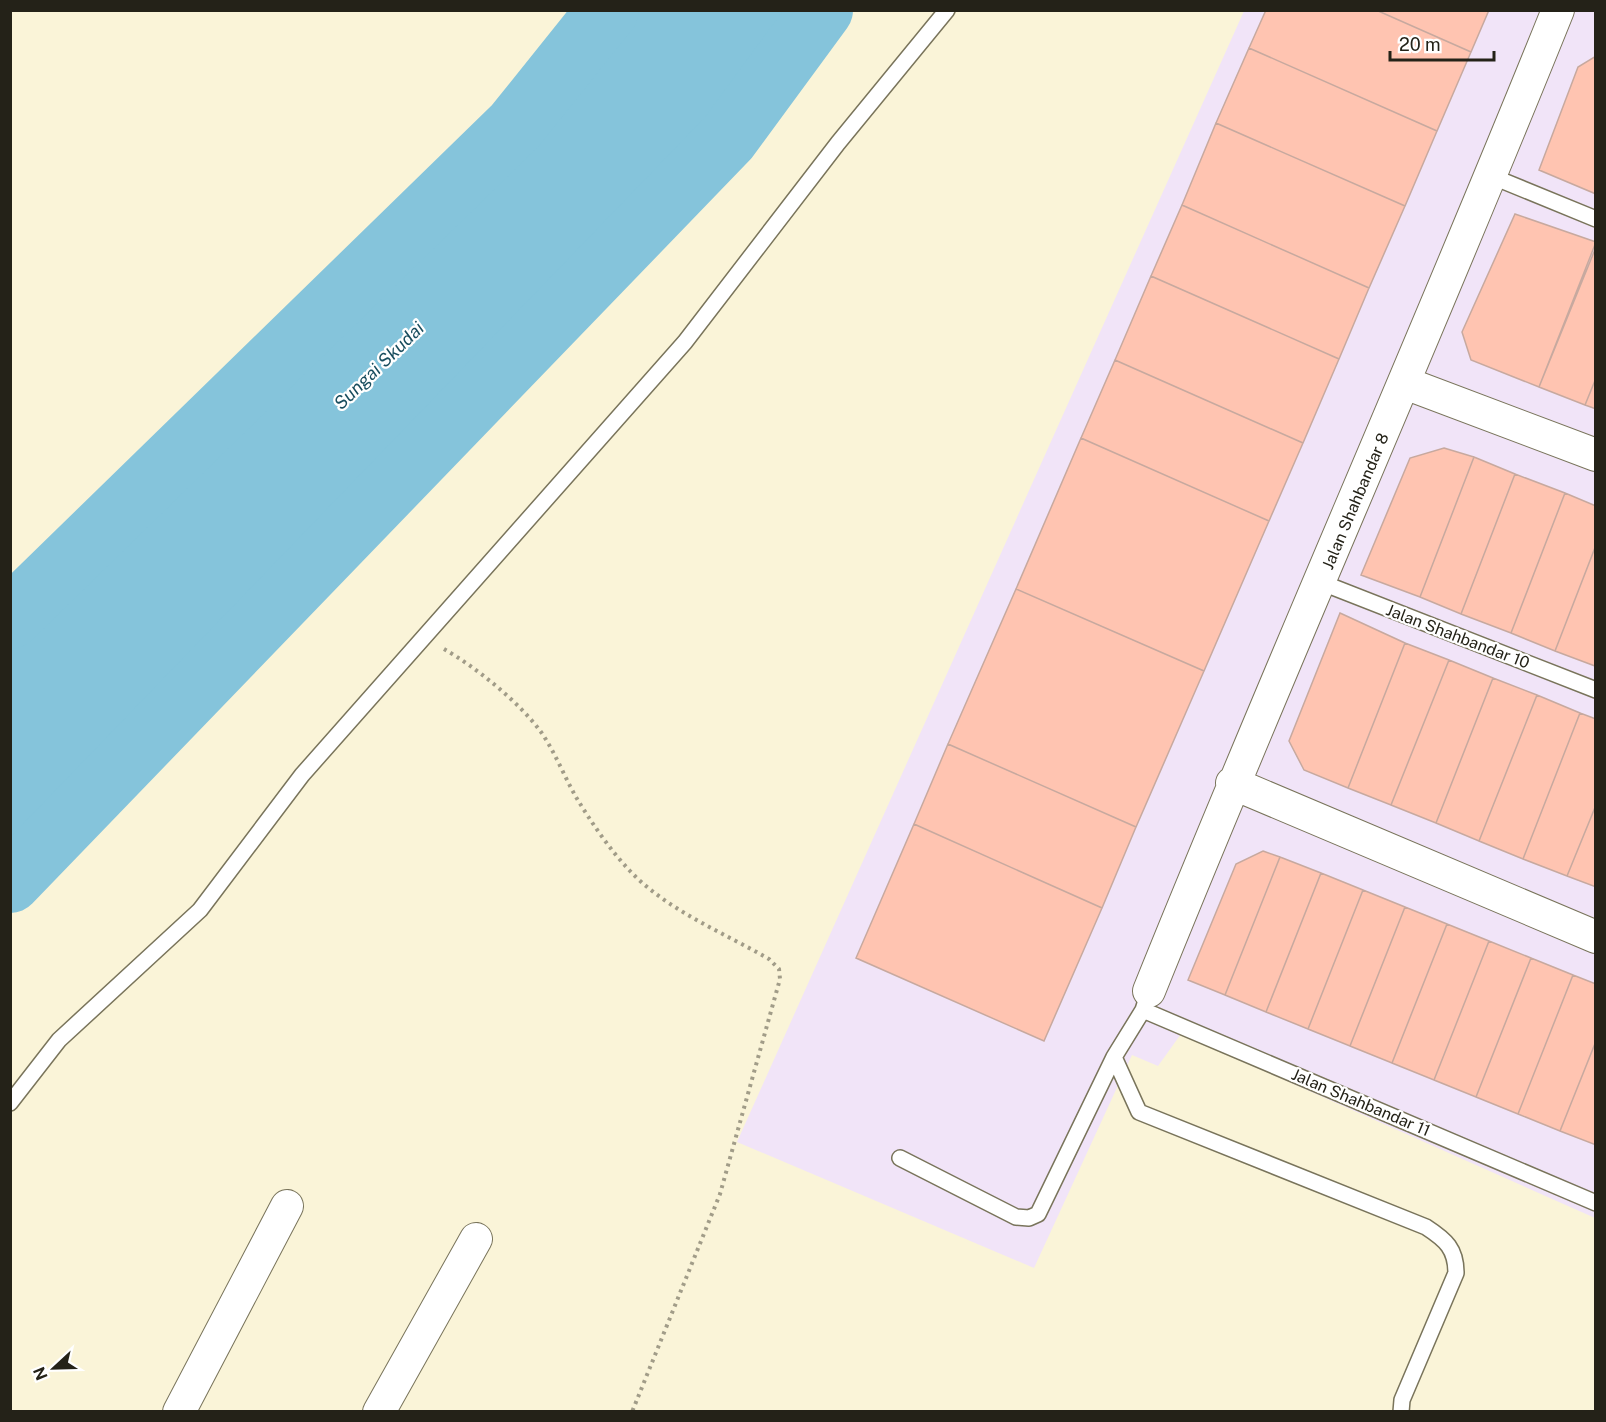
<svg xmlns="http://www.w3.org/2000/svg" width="1606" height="1422" viewBox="0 0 1606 1422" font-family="'Public Sans',sans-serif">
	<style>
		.industrial { fill: #f1e4f8 }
		.water { fill: #85c4db }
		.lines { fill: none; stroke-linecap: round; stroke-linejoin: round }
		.river { stroke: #85c4db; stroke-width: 62 }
		.building { fill: #ffc4b1; stroke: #c7a99f; stroke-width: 1.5 }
		.service-casing { stroke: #79745b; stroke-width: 18 }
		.minor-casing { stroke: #79745b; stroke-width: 34 }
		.path { stroke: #a19c88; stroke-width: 4; stroke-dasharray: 3 4.5; stroke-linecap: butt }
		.service { stroke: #fff; stroke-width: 15 }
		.minor { stroke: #fff; stroke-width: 32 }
		.labels { text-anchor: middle; stroke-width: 4.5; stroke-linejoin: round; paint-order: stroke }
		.street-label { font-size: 16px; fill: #242218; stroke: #fff }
		.water-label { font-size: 18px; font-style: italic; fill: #184d5e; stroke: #fff }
	</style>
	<rect width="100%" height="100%" fill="#faf4d8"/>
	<path class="industrial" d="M1244,11H1595V1218L1181,1034L1158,1066L1132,1055L1034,1268L737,1142Z"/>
	<path class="water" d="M608,10L822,11L728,138L11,882V618L515,126Z"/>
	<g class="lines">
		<path class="river" d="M10,618L515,126L608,10
			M10,882L728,138L822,10"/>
	</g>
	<path class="building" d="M1266,10H1376L1471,52L1437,131L1249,48Z
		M1376,10H1489L1471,52Z
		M1249,48L1437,131L1405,206L1216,123Z
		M1596,56V194L1539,170L1578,67Z
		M1216,123L1405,206L1369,288L1182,205Z
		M1182,205L1369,288L1339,359L1151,276Z
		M1515,214L1596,242L1539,387L1471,360L1462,332Z
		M1596,247V378L1585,405L1539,387Z
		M1151,276L1339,359L1303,443L1115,360Z
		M1115,360L1303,443L1269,521L1081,438Z
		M1596,378V409L1585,405Z
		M1081,438L1269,521L1204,671L1016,589Z
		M1444,448L1474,457L1420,597L1361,575L1410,458Z
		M1474,457L1515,474L1461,614L1420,597Z
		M1515,474L1565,493L1511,633L1461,614Z
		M1565,493L1596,506V545L1555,651L1511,633Z
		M1596,545V664L1595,666L1555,651Z
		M1016,589L1204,671L1136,827L948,744Z
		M1340,613L1405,643L1348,788L1304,770L1289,741Z
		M1405,643L1449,660L1391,805L1348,788Z
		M1449,660L1493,678L1436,823L1391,805Z
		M1493,678L1537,695L1479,841L1436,823Z
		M1537,695L1580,713L1523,859L1479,841Z
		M1580,713L1596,719V805L1567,876L1523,859Z
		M948,744L1136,827L1102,908L914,824Z
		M1596,805V887L1567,876Z
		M914,824L1102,908L1044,1041L856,958Z
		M1263,851L1280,857L1225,995L1188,980L1236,864Z
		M1280,857L1321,873L1266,1012L1225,995Z
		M1321,873L1363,890L1308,1029L1266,1012Z
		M1363,890L1405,907L1350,1046L1308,1029Z
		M1405,907L1447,924L1392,1063L1350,1046Z
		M1447,924L1489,941L1434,1080L1392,1063Z
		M1489,941L1531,958L1476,1097L1434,1080Z
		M1531,958L1573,975L1518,1114L1476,1097Z
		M1573,975L1596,984V1041L1560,1131L1518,1114Z
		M1596,1041V1145L1560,1131Z"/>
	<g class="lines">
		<g class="service-casing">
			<path id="service" d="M1491,176L1596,219
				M1320,582L1596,690
				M1149,991L1143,1010L1596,1203
				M1114,1057L1139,1112L1426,1227C1446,1240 1456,1249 1456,1273L1402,1400L1401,1412
				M10,1103L59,1040L200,910L302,775L685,342L838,143L947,10
				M900,1158L1016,1217L1029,1218L1038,1214L1114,1057L1143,1010"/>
		</g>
		<g class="minor-casing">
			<path id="minor" d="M1405,383L1596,455
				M1232,783L1596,937
				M1149,991C1281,663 1426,339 1558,10
				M179,1412L287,1206
				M379,1412L476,1239"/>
		</g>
		<path class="path" d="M444,649C477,668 519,702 541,732C555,752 564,776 576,797C591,822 610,850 630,871C667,910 722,932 769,959L779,969L780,979L720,1194L632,1412"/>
		<use href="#service" class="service"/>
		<use href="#minor" class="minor"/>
	</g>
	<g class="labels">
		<g class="street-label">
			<text transform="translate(1355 501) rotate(-67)" y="6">Jalan Shahbandar 8</text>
			<text transform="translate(1458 636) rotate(21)" y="6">Jalan Shahbandar 10</text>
			<text transform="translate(1361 1102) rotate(23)" y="6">Jalan Shahbandar 11</text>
		</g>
		<g class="water-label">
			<text transform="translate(379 366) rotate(-44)" y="6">Sungai Skudai</text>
		</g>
	</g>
	<rect width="1606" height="1422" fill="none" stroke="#242218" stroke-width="24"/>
	<g transform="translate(54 1368) rotate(248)" stroke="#ffffff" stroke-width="4.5" paint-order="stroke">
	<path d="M0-4.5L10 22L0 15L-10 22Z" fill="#242218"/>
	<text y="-9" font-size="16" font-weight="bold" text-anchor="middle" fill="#242218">N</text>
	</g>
	<path d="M1390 51v9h104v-9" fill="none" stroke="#242218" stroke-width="3"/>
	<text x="1399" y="51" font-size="18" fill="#242218" stroke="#ffffff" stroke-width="4.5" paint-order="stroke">20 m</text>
</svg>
